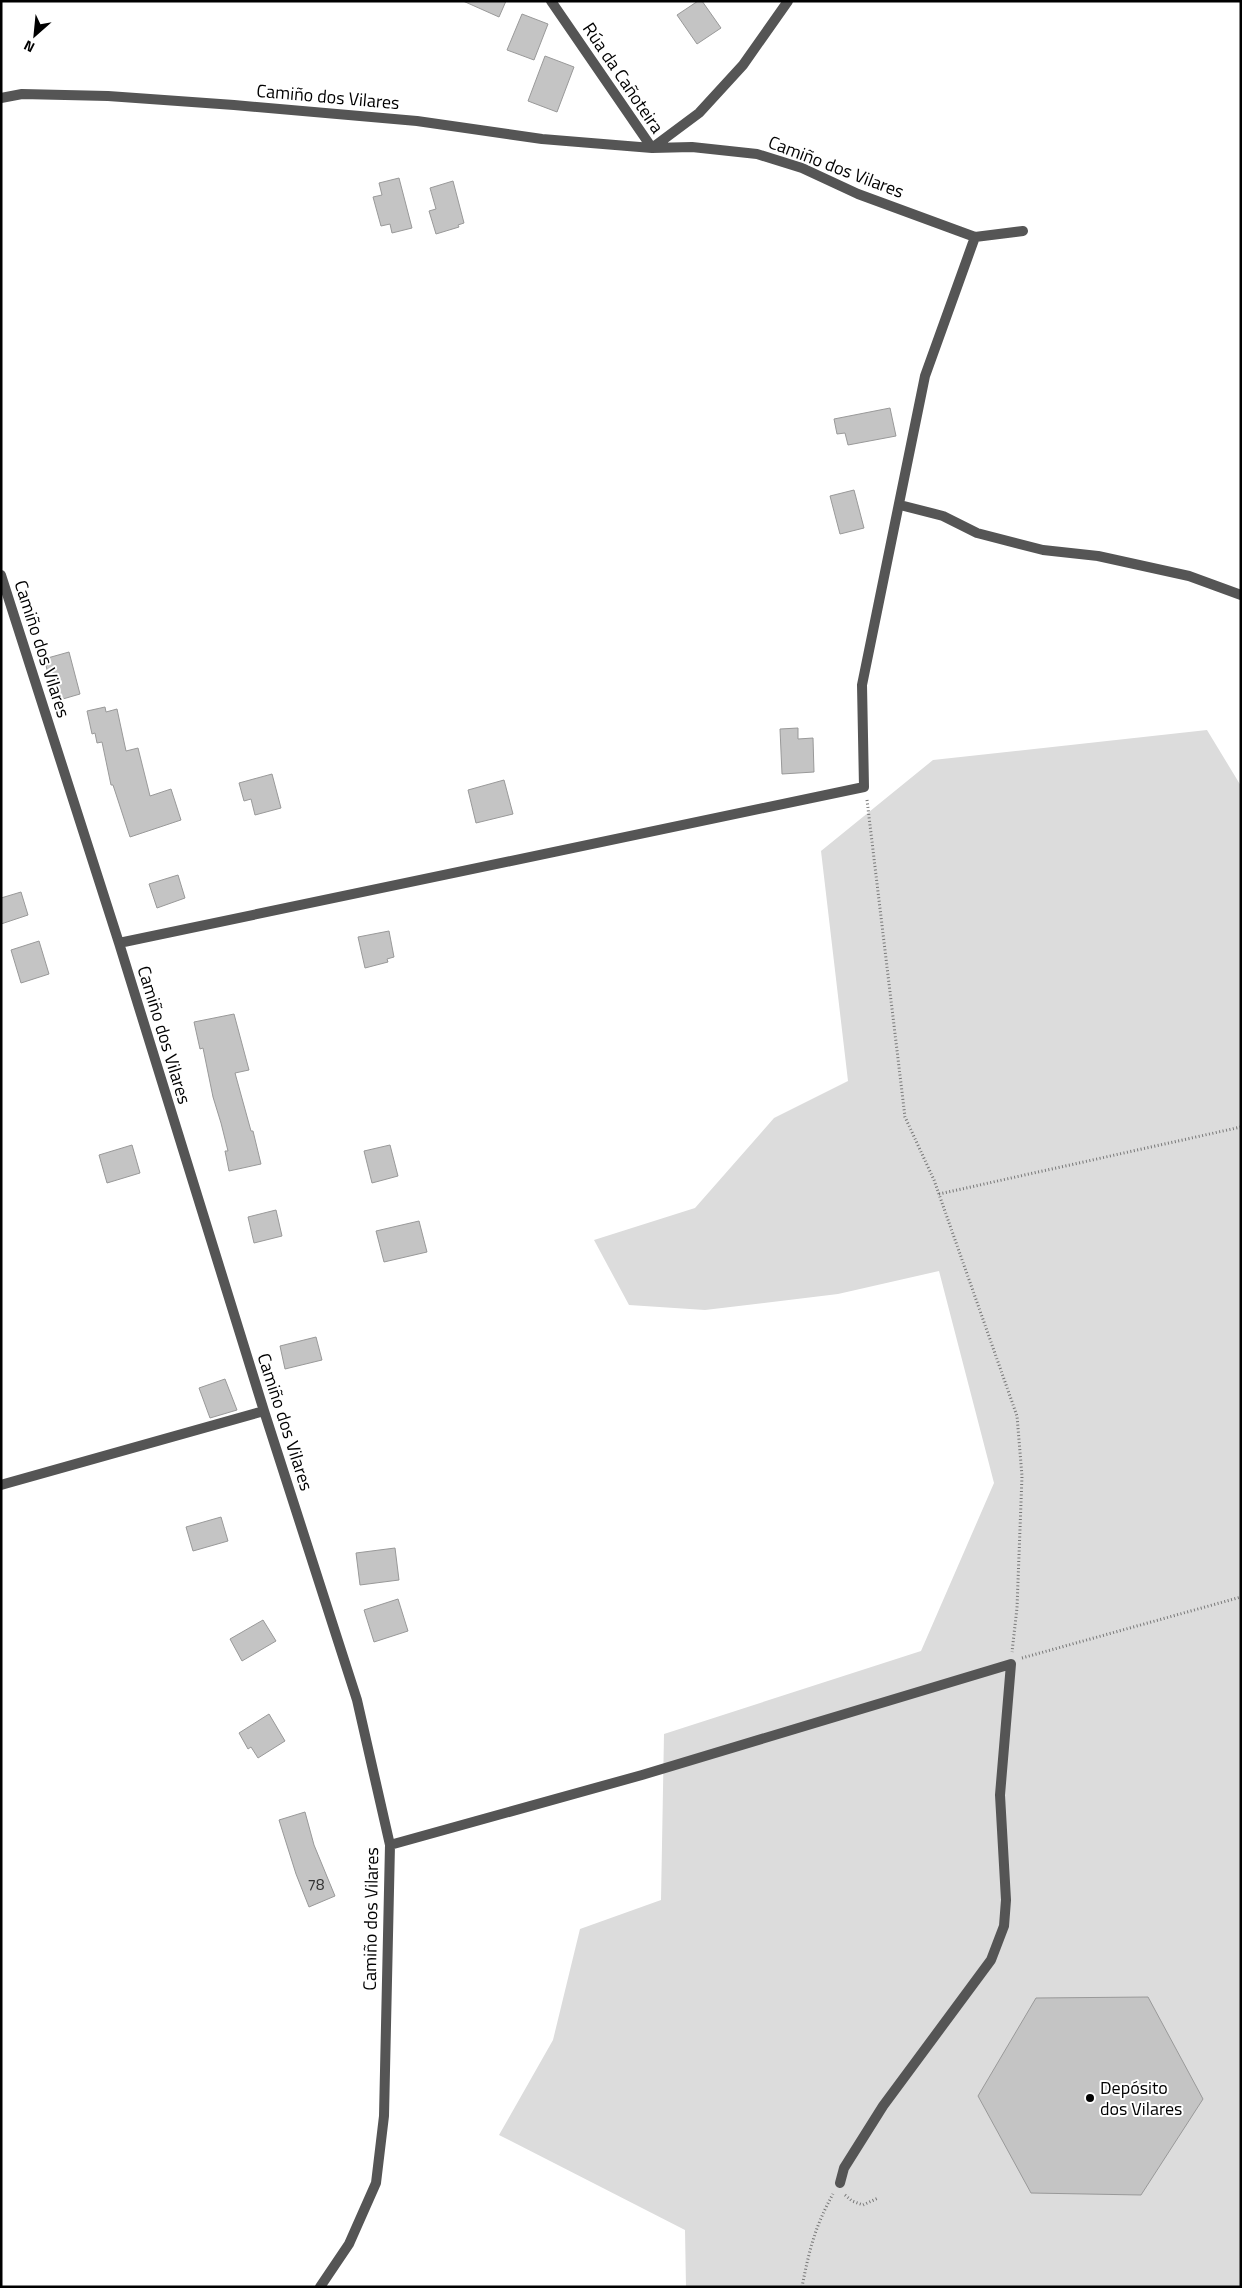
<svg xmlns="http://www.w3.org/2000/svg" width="1242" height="2288" viewBox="0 0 1242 2288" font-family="'Titillium Web',sans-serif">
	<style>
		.green { fill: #dcdcdc }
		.building { fill: #c4c4c4; stroke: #999 }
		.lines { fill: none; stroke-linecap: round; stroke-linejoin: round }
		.path { stroke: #777; stroke-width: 3; stroke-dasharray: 1 2.5; stroke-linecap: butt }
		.street { stroke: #555; stroke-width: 10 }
		.poi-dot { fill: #000; stroke: #fff; stroke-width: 2 }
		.labels { text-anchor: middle; stroke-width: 4; stroke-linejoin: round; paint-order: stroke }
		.number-label { font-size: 15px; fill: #313131 }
		.street-label { font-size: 18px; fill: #000; stroke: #fff }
		.poi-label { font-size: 18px; fill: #000; stroke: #fff; text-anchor: start }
	</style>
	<rect width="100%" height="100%" fill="#fff"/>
	<path class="green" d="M1207,730L1241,786V2287H686L685,2230L499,2135L553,2040L580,1929L661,1900L664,1734L921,1651L994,1483L939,1271L838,1294L705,1310L629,1305L594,1240L695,1208L774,1118L848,1081L821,851L933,760Z"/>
	<path class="building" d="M463,1H506L499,17Z
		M698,1H702L721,28L697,44L677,15Z
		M522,14L548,24L534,60L507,50Z
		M545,56L574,67L557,112L528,101Z
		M399,178L412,228L392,233L390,224L381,226L373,197L382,195L379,183Z
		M453,181L464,223L458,225L459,227L436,234L429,211L436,209L430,188Z
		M890,408L896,436L848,445L845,433L837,434L834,419Z
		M854,490L864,528L840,534L830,496Z
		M69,652L80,694L56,701L44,659Z
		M105,707L106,712L117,709L126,751L138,748L150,796L171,789L181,820L130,837L113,785H111L102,742L97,743L95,733L92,734L87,711Z
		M798,728V739L813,738L814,772L782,774L780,729Z
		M272,774L281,808L255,815L251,799L244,801L239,783Z
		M504,780L513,814L476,823L468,790Z
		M178,875L185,898L157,908L149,884Z
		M21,892L28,915L1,924V898Z
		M389,931L394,957L387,959L388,962L365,968L358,937Z
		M39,941L49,974L21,983L11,950Z
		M234,1014L249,1070L235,1073L251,1131H253L261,1164L229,1171L225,1151H228L221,1123L213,1097L203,1048L200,1049L194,1022Z
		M132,1145L140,1173L107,1183L99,1155Z
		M390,1145L398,1176L372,1183L364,1151Z
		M276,1210L282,1236L254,1243L248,1217Z
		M419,1221L427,1252L384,1262L376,1231Z
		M316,1337L322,1360L285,1369L280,1346Z
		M225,1379L237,1410L210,1418L199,1388Z
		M221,1517L228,1541L193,1551L186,1527Z
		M395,1548L399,1580L360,1585L356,1553Z
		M398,1599L408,1631L374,1642L364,1610Z
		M263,1620L276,1641L242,1661L230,1639Z
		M269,1714L285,1741L258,1758L251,1747L248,1749L239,1733Z
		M305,1812L314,1845L335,1896L309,1907L296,1874L279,1820Z
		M1148,1997L1203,2099L1141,2195L1031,2193L978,2096L1036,1998Z"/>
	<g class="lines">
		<path class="path" d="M867,800L905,1117L934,1180L1017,1416L1022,1476L1017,1608L1012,1652
			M939,1194L1241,1127
			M1022,1658L1241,1597
			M845,2195L852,2201L863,2205L878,2198
			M802,2287C809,2251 815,2226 833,2194"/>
		<path class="street" d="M551,1L652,148
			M1,98L22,94L108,96L234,105L417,121L542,139L652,148L692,147L757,154L802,168L858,194L975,237
			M652,148L699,113L743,65L788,1
			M900,505L943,516L977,533L1043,550L1098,556L1189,576L1241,595
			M1,575L119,943L264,1411L357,1700L390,1845L384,2116L376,2183L349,2244L320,2287
			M119,943L864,787L862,685L925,376L975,237L1023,231
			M1,1485L264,1411
			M390,1845L642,1775L1011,1664L1000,1795L1006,1900L1004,1926L991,1960L883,2106L844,2168L840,2183"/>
	</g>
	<circle class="poi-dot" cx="1090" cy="2098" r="5"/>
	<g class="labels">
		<g class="number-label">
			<text x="316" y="1890">78</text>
		</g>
		<g class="street-label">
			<text transform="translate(623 78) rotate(56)" y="6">Rúa da Cañoteira</text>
			<text transform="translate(328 97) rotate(5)" y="6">Camiño dos Vilares</text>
			<text transform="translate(836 167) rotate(21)" y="6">Camiño dos Vilares</text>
			<text transform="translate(42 649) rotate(72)" y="6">Camiño dos Vilares</text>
			<text transform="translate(164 1035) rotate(73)" y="6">Camiño dos Vilares</text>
			<text transform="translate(285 1422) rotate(72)" y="6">Camiño dos Vilares</text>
			<text transform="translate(371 1919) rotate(-89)" y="6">Camiño dos Vilares</text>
		</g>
		<g class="poi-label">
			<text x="1100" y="2094">Depósito<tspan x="1100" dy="21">dos Vilares</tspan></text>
		</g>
	</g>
	<rect width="1242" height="2288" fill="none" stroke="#000000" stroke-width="5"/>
	<g transform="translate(35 35) rotate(207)" stroke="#ffffff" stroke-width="4" paint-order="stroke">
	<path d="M0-4L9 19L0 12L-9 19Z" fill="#000000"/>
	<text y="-8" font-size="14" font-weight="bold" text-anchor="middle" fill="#000000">N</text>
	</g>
</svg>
